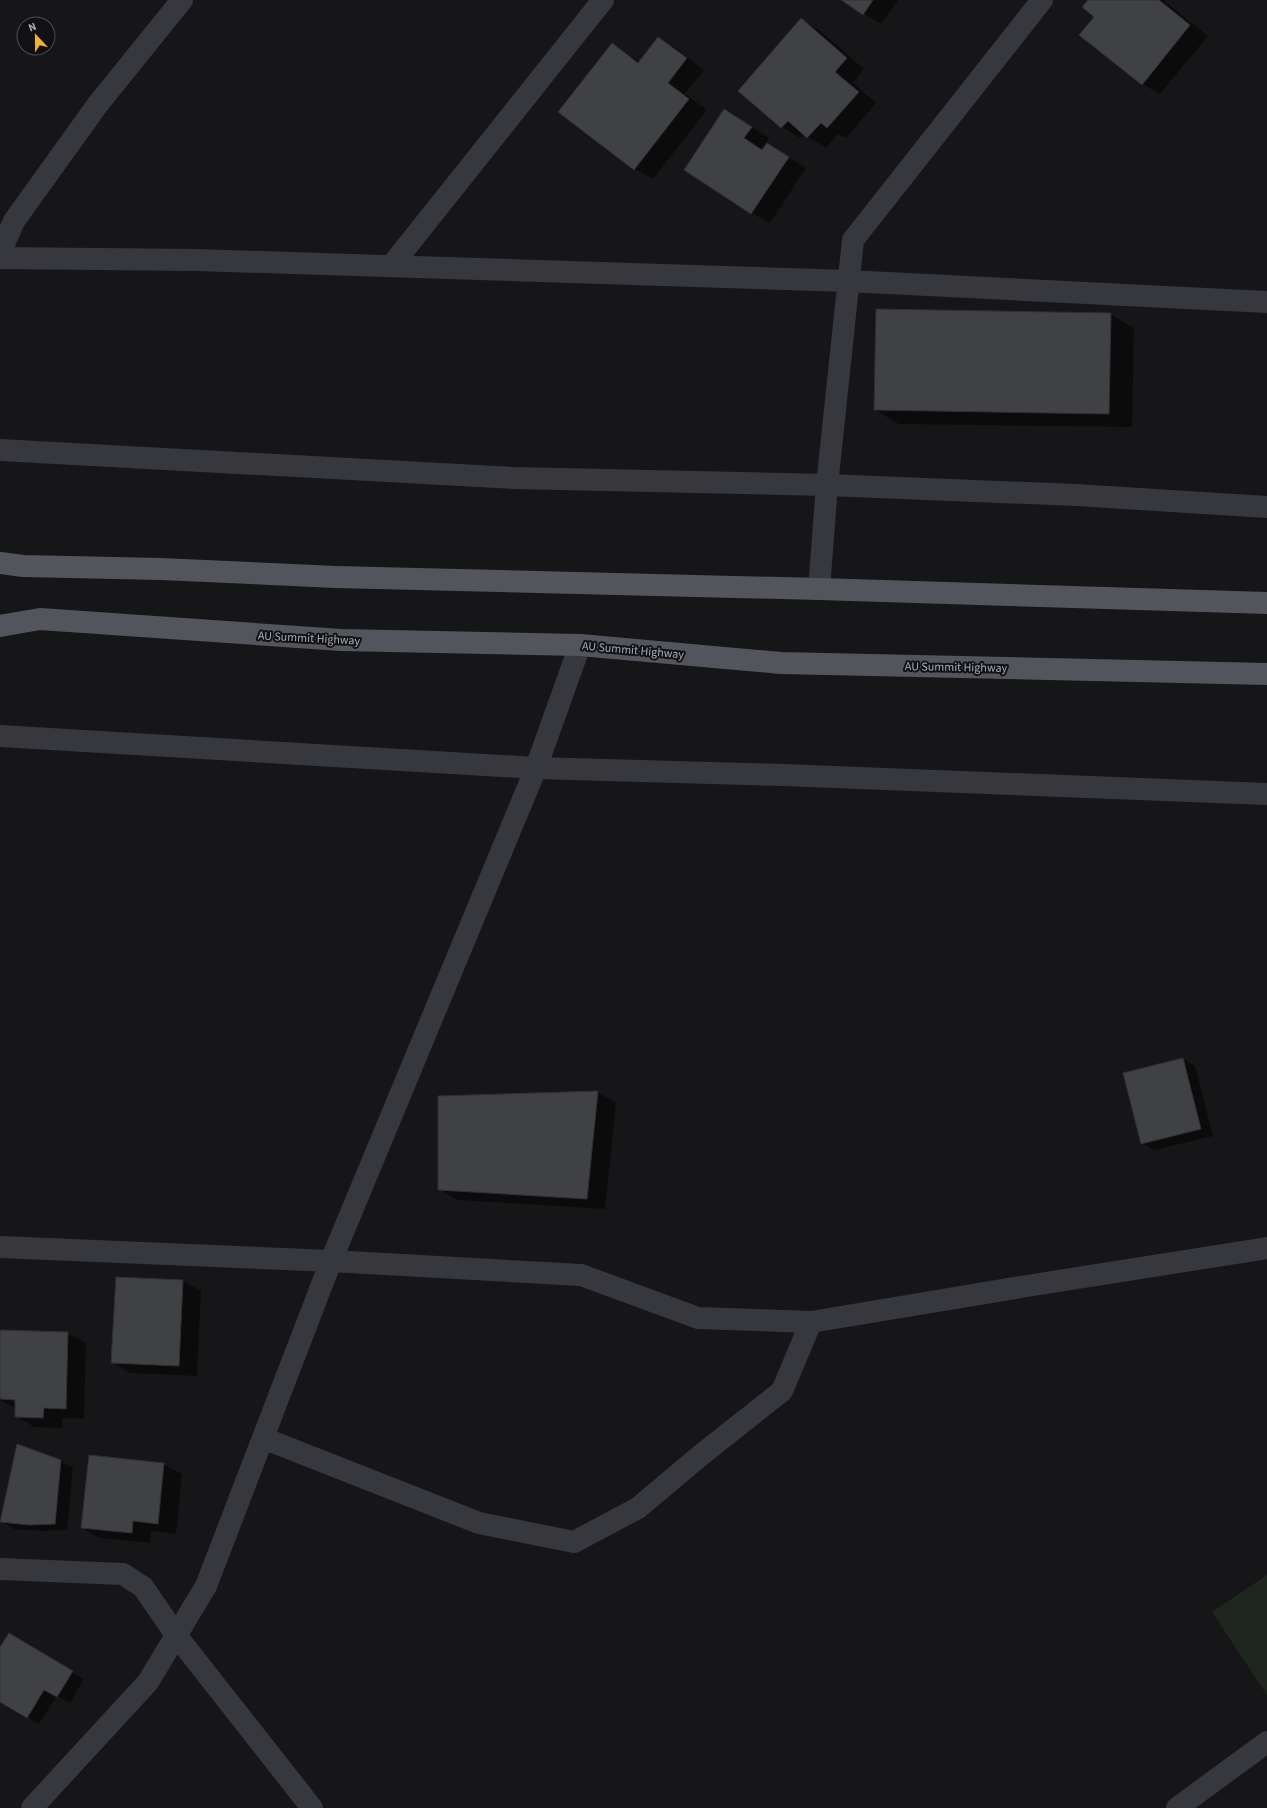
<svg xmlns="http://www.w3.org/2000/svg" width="1267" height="1808" viewBox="0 0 1267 1808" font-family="'Source Sans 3',sans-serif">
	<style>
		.green { fill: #1e261f }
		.shadow { fill: #0007 }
		.building { fill: #404145; stroke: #303034 }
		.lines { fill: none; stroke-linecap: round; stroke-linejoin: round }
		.minor { stroke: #37383d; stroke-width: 22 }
		.major { stroke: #53555c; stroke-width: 22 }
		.labels { text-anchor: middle; stroke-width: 4; stroke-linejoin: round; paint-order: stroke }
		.street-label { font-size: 12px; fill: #a8adb8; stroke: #111113 }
	</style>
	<rect width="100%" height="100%" fill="#161618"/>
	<path class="green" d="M1267,1575V1695L1212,1612Z"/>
	<path class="shadow" d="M842,0H898L881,24Z
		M1089,0H1163L1208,36L1160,94L1142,84L1096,17Z
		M801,20L819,30L864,69L853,83L876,103L846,138L838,134L826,148L804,134L800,138L782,127L740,90Z
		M659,38L677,49L704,70L685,94L707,110L653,179L635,169L612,44L640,62Z
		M725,110L769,138L762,149L763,151L768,144L806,168L770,223L752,213Z
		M1110,314L1134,328L1132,427L899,424L875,410Z
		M1183,1059L1195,1066L1213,1136L1154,1150L1142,1143Z
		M598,1092L616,1103L605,1209L457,1200L439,1189V1097Z
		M183,1281L201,1291L197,1376L130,1373L112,1362Z
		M0,1331L67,1333L86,1343L84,1419L62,1418V1428L34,1427L16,1416V1409L0,1400Z
		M61,1461L73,1468L67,1530L42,1531L14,1529L2,1522Z
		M163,1464L182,1474L176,1534L151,1531L150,1543L100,1538L82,1528Z
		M21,1641L84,1679L70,1703L57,1696L39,1724L0,1701V1648Z"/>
	<path class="building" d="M841,0H873L863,15Z
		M1088,0H1159L1190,25L1142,85L1079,35L1094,17L1082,7Z
		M801,18L847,58L835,72L859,92L827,128L821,123L807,138L788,121L781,128L738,91Z
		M658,37L687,58L668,83L689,99L634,170L558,112L612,43L638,63Z
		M724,109L752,127L744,138L762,150L767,143L789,157L751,214L684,170Z
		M876,309L1111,313L1109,414L874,410Z
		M1183,1058L1201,1129L1141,1144L1123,1073Z
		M598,1091L587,1199L438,1190V1096Z
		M116,1277L183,1280L179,1366L111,1363Z
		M0,1330L68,1332L66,1409L44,1408L43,1418L15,1417V1400L0,1399Z
		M17,1444L61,1460L55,1524L29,1525L0,1522Z
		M89,1455L164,1463L158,1524L133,1521L132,1533L81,1528Z
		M9,1633L73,1671L57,1697L44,1690L27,1718L0,1702V1647Z"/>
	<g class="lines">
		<path class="minor" d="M0,253L14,221L98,104L182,0
			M0,258L196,260L848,281L1267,302
			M392,265L603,0
			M0,450L514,478L827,485L1076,495L1267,507
			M819,589L827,485L853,240L1042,0
			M0,736L536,768L784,775L1267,794
			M0,1247L331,1261L581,1275L698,1318L811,1322L1027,1286L1267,1248
			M263,1438L479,1523L574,1542L638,1508L701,1455L782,1391L811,1322
			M0,1569L123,1574L143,1587L176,1635L312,1808
			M32,1808L148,1682L206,1586L331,1261L536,768L580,645
			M1177,1808L1267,1742"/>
		<path class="major" d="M0,563L23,566L161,569L336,577L819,589L1267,603
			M0,626L40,619L341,640L580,645L781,663L1267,674"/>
	</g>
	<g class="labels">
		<g class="street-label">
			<text transform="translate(309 638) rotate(3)" y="4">AU Summit Highway</text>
			<text transform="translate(633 650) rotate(5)" y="4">AU Summit Highway</text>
			<text transform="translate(956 667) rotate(1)" y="4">AU Summit Highway</text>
		</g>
	</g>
	<g transform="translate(36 36) rotate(338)"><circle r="19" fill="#111113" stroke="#4d4f55"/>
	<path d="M0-3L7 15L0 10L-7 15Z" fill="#f2b134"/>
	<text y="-6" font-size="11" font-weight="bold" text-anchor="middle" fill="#a8adb8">N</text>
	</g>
</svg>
